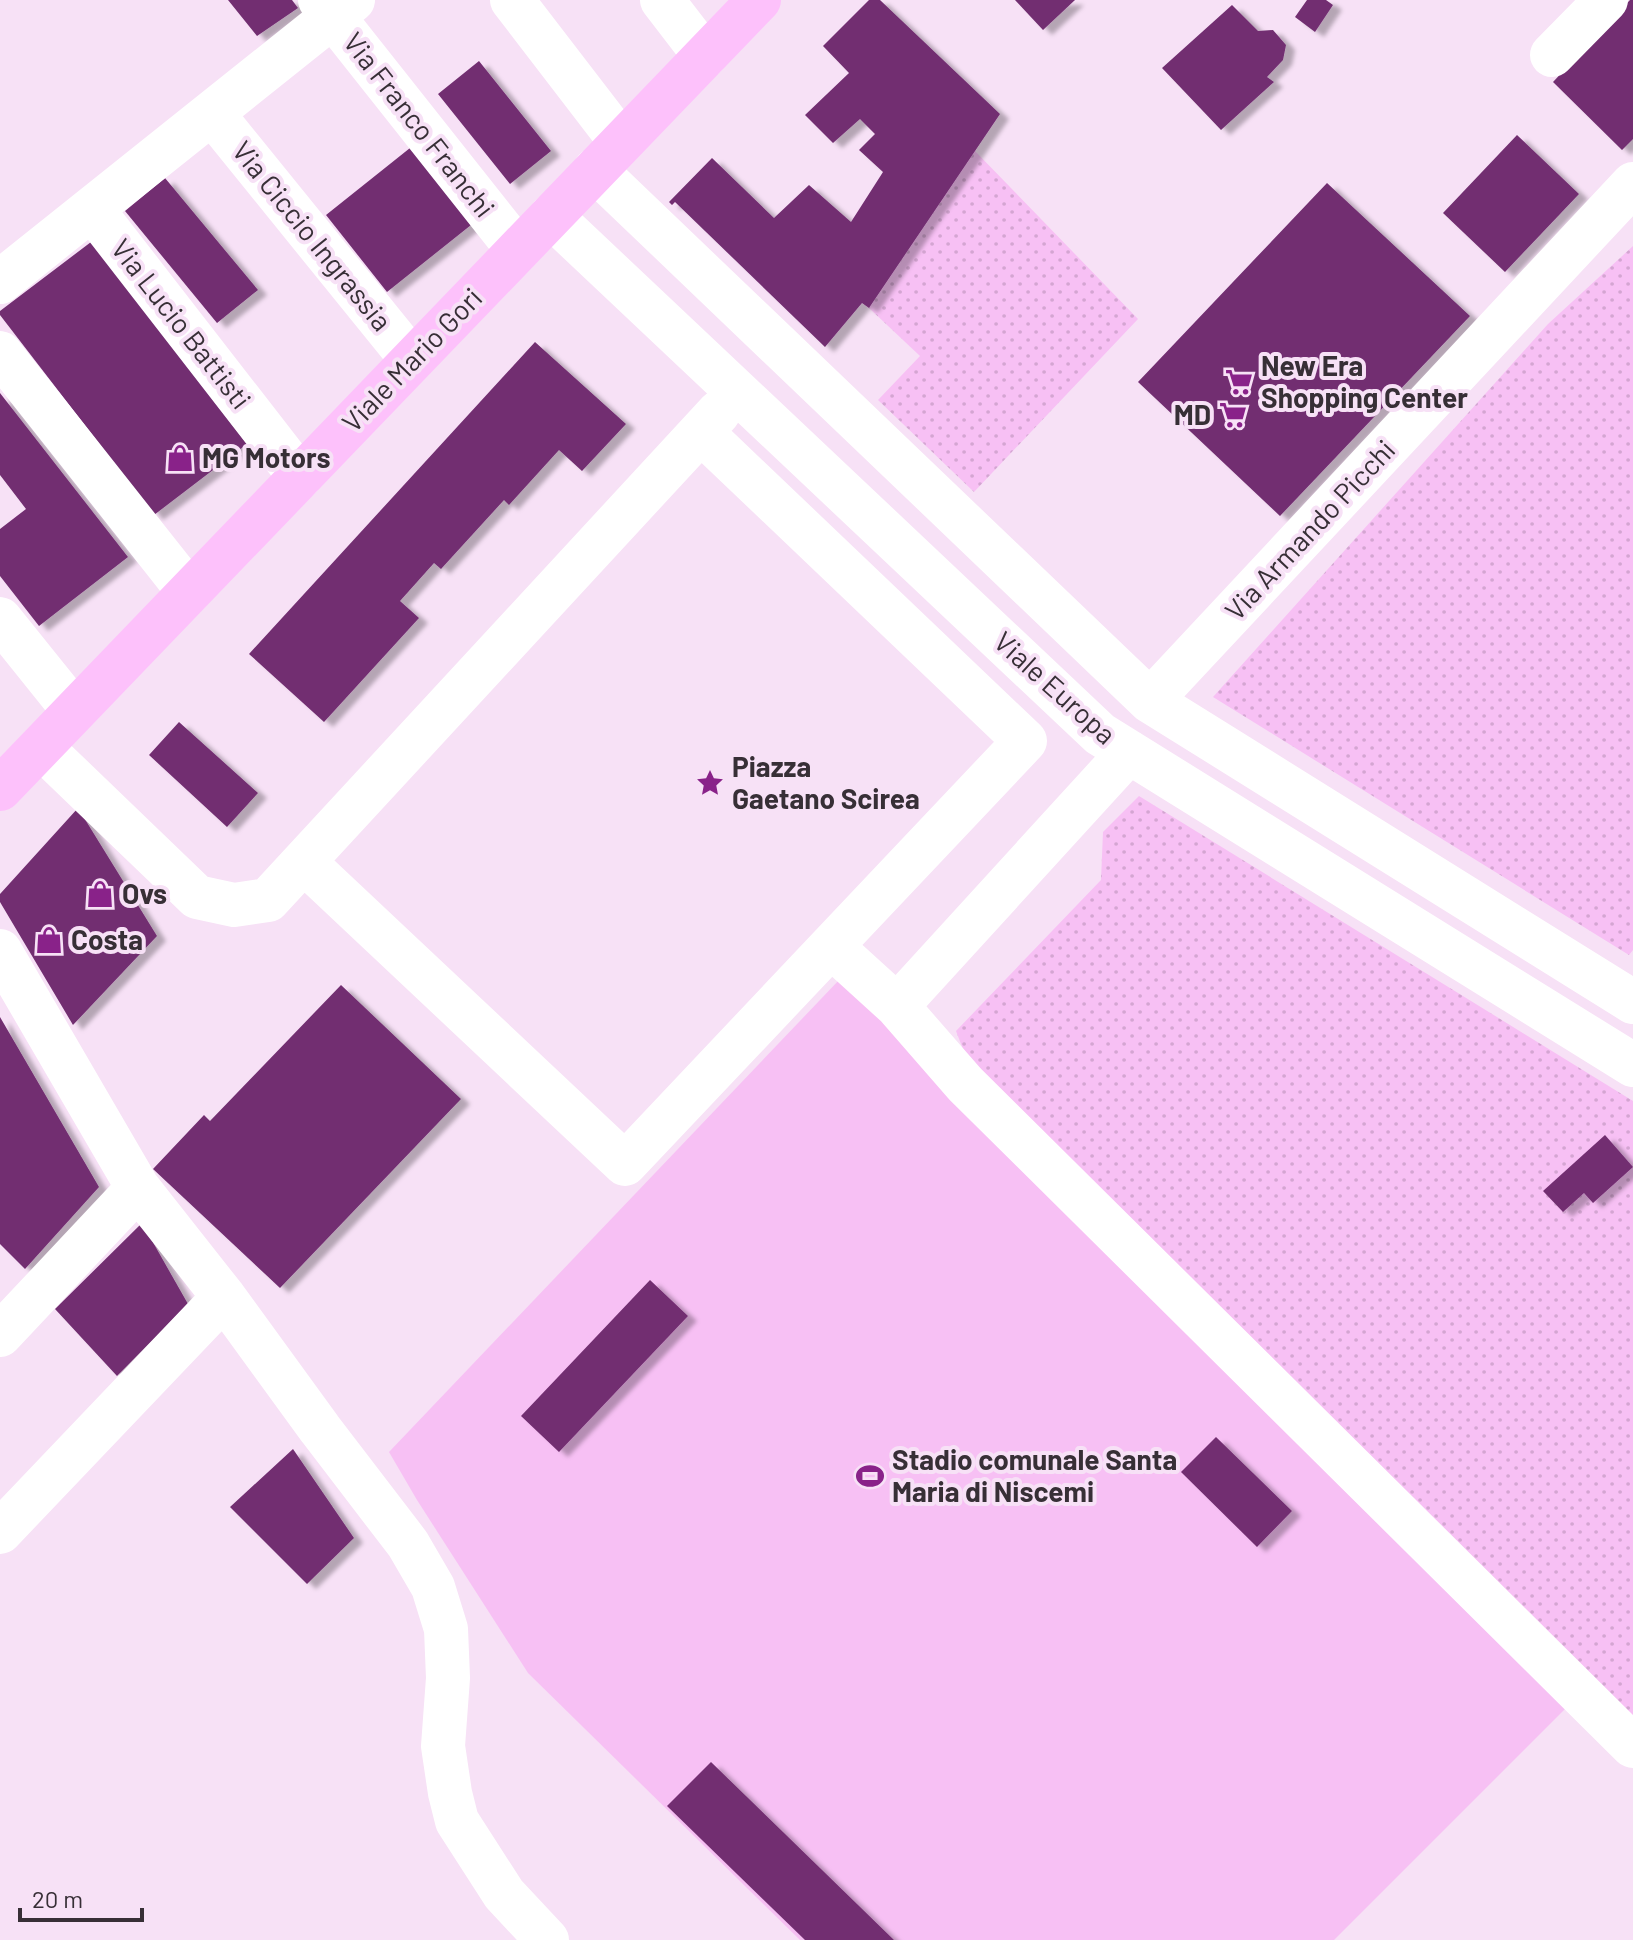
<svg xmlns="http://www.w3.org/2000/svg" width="1633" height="1940" viewBox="0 0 1633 1940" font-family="Barlow,sans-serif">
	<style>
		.grass { fill: url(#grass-dots) }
		.garden { fill: #f7c0f4 }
		.building { fill: #722f71; filter: url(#shadow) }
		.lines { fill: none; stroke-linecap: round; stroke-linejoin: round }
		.minor { stroke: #fff; stroke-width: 44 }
		.major { stroke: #fdc1fb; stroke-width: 44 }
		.labels { text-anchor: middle; stroke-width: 8; stroke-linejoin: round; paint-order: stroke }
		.street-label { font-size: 28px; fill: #372f36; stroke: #f7e1f6 }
		.poi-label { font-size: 28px; font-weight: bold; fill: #372f36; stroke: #f7e1f6; text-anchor: start }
	</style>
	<defs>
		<pattern id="grass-dots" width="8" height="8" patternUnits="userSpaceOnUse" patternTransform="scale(2)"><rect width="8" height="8" fill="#f7c0f4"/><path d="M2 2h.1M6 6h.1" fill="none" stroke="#d4a5d2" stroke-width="1.8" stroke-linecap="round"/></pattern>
		<filter id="shadow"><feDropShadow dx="9" dy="5" stdDeviation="2" flood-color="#0004"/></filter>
	</defs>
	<rect width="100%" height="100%" fill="#f7e1f6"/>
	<path class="grass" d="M975,151L1138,319L974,492L878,400L920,356L869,308Z
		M1633,246V950L1629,955L1213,697L1548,324Z
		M1139,796L1633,1101V1734L973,1075L956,1031L1101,880L1103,832Z"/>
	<path class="garden" d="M840,979L1568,1706L1334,1940H800L528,1673L417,1500L389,1452Z"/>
	<path class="building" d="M228,0H292L298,8L257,36Z
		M869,0H880L1000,114L869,308L862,303L825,347L675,202L672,205L669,202L712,158L774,218L809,185L851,222L883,172L859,150L875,134L860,119L833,143L805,115L849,73L823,46Z
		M1015,0H1075L1043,30Z
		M1307,0H1326L1333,5L1315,32L1295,17Z
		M1630,0H1633V139L1622,150L1553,82Z
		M1232,5L1258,31L1273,30L1286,45L1283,60L1267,77L1274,82L1221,130L1162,68Z
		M479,61L551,151L510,184L438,94Z
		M1517,135L1579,194L1505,272L1443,213Z
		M410,148L471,225L387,292L326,215Z
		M165,178L258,290L217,323L125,211Z
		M1327,183L1470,316L1280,516L1138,382Z
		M91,242L247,444L154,515L0,315V311Z
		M535,342L626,424L582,471L559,450L509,505L504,500L441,569L434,563L400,601L419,618L324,722L249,654Z
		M0,393L128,557L39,626L0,576V529L26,509L0,475Z
		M179,722L258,793L227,827L149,755Z
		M78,808L157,936L73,1025L0,902V894Z
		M341,985L461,1099L280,1288L153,1169L204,1115L210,1121Z
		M0,1017L99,1187L25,1269L0,1244Z
		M1605,1135L1633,1167L1593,1203L1584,1193L1563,1212L1543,1191Z
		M142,1223L188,1304L117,1376L55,1309Z
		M650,1280L688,1316L559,1452L521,1416Z
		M1216,1437L1292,1511L1257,1547L1181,1472Z
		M293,1449L354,1538L307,1584L230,1507Z
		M711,1762L894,1940H805L667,1806Z"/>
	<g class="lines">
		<path class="minor" d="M320,0L518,250
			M512,0L621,142
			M662,0L705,56
			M1552,55L1606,0
			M212,113L412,360
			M595,170L1150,701L1633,1002
			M92,209L300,477
			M551,216L1100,734L1633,1065
			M0,282L353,0
			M0,353L189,592
			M0,619L74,711
			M1150,701L1633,184
			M41,747L197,897L234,905L268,900L719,412
			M304,862L625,1164L1025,741L701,432
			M831,946L897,1006L1129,752
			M0,951L138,1188L224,1297L320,1429L408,1544L433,1587L446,1629L448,1678L443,1746L450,1793L457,1821L504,1894L547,1940
			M897,1006L965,1084L1633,1746
			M0,1335L138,1188
			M0,1532L224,1297"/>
		<path class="major" d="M0,789L759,0"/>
	</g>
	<defs>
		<g id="supermarket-bare" transform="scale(2.16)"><path d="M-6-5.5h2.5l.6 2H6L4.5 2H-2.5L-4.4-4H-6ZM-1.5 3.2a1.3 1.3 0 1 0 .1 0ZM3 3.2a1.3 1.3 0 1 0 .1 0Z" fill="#892289" stroke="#f7e1f6" stroke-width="2.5" paint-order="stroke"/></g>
		<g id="shop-bare" transform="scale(2.16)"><path d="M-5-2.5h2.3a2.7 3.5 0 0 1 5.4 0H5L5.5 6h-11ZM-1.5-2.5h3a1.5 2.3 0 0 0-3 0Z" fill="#892289" stroke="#f7e1f6" stroke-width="2.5" paint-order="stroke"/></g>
		<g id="sight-bare" transform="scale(2.16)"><path d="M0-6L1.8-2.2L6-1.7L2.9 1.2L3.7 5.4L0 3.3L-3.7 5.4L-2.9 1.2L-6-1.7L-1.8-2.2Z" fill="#892289" stroke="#f7e1f6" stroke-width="2.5" paint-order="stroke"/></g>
		<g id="stadium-bare" transform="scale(2.16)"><path d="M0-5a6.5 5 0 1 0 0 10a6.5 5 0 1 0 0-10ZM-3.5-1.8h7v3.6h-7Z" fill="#892289" stroke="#f7e1f6" stroke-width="2.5" paint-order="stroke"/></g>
	</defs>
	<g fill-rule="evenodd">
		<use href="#supermarket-bare" x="1239" y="382"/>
		<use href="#supermarket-bare" x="1233" y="415"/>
		<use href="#shop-bare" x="180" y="458"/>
		<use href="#sight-bare" x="710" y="783"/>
		<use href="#shop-bare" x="100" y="894"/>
		<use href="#shop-bare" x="49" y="940"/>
		<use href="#stadium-bare" x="870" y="1476"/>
	</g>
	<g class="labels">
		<g class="street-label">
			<text transform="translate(419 125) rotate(52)" y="10">Via Franco Franchi</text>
			<text transform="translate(312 236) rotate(51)" y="10">Via Ciccio Ingrassia</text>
			<text transform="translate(181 324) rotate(52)" y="10">Via Lucio Battisti</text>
			<text transform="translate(412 360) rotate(-46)" y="10">Viale Mario Gori</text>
			<text transform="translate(1310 530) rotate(-47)" y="10">Via Armando Picchi</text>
			<text transform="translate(1055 688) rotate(42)" y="10">Viale Europa</text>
		</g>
		<g class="poi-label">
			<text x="1261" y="376">New Era<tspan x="1261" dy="32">Shopping Center</tspan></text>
			<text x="1211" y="425" text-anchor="end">MD</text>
			<text x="202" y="468">MG Motors</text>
			<text x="732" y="777">Piazza<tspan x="732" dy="32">Gaetano Scirea</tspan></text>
			<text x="122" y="904">Ovs</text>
			<text x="71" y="950">Costa</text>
			<text x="892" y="1470">Stadio comunale Santa<tspan x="892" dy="32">Maria di Niscemi</tspan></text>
		</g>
	</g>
	<path d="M20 1908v12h122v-12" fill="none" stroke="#372f36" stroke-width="4"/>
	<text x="32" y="1908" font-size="24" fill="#372f36" stroke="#f7e1f6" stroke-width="6" paint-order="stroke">20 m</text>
</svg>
